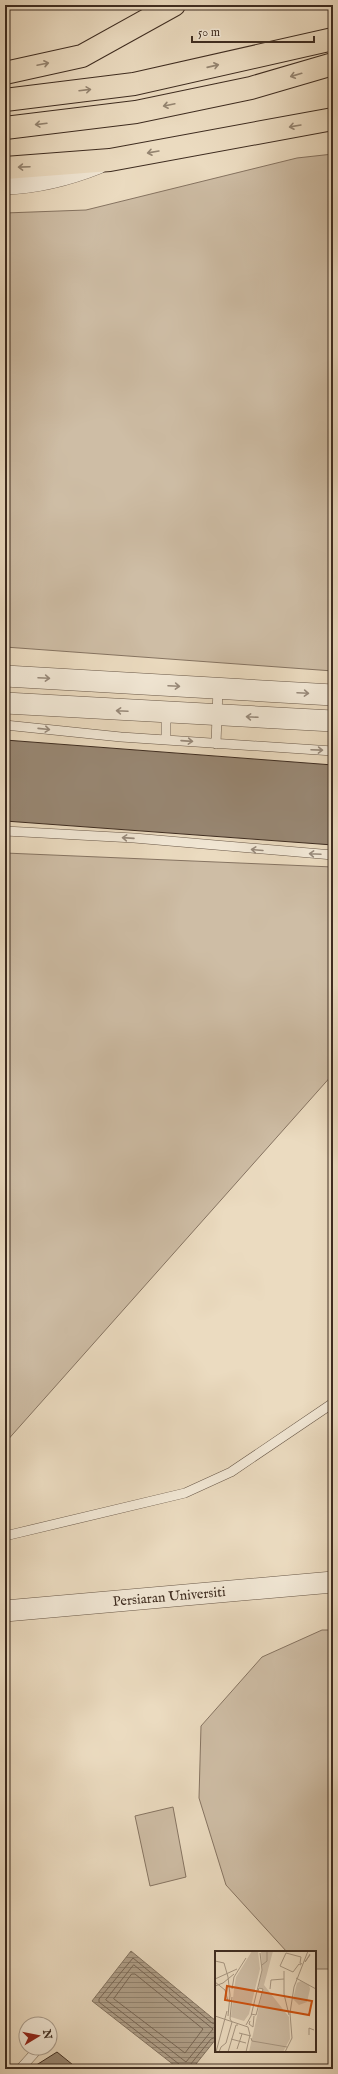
<svg xmlns="http://www.w3.org/2000/svg" width="338" height="2074" viewBox="0 0 338 2074" font-family="'IM FELL English',serif">
	<style>
		.green { fill: #cebda5; stroke: #867462 }
		.water { fill: url(#water-rules); stroke: #827260 }
		.lines { fill: none; stroke-linecap: round; stroke-linejoin: round }
		.shore { stroke: #765; stroke-width: 1 }
		.building { fill: #988773; stroke: #3e2c20 }
		.service-casing { stroke: #695848; stroke-width: 10 }
		.minor-casing { stroke: #695848; stroke-width: 18 }
		.tertiary-casing { stroke: #695848; stroke-width: 22 }
		.motorway-casing { stroke: #3e2c20; stroke-width: 24 }
		.service { stroke: #f2e8d6; stroke-width: 9 }
		.minor { stroke: #f2e8d6; stroke-width: 17 }
		.tertiary { stroke: #f2e8d6; stroke-width: 21 }
		.motorway { stroke: #ebdbc0; stroke-width: 22 }
		.oneway { stroke: #948470 }
		.oneway2 { stroke: #988a7b }
		.labels { text-anchor: middle; stroke-width: 3; stroke-linejoin: round; paint-order: stroke }
		.street-label { font-size: 14px; fill: #3e2c20; stroke: #f2e8d6 }
		.inset-road { fill: none; stroke: #a69580; stroke-width: 1 }
		.view { fill: #ce520f; fill-opacity: 0.15; stroke: #ce520f; stroke-width: 2 }
		.inset-edge { fill: none; stroke: #3e2c20; stroke-width: 2 }
	</style>
	<defs>
		<pattern id="water-rules" width="6" height="5" patternUnits="userSpaceOnUse"><rect width="6" height="5" fill="#b0a08a"/><path d="M0 2.5h6" fill="none" stroke="#918370"/></pattern>
	</defs>
	<rect width="100%" height="100%" fill="#ebdbc0"/>
	<filter id="stains"><feTurbulence type="fractalNoise" baseFrequency=".005" numOctaves="4"/><feColorMatrix values="0 0 0 0 .2 0 0 0 0 .09 0 0 0 0 .02 0 0 0 .5 -.17"/></filter>
	<radialGradient id="worn" r=".72"><stop offset=".6" stop-color="#630" stop-opacity="0"/><stop offset="1" stop-color="#630" stop-opacity=".3"/></radialGradient>
	<path class="green" d="M333,154V671L5,647V213L86,210L297,158Z
		M5,853L333,867V1074L5,1443Z
		M322,1630H333V1969H315V1952H287L226,1885L199,1798L201,1726L262,1657Z
		M173,1807L186,1877L150,1886L135,1816Z"/>
	<path class="water" d="M131,1951L216,2021V2039L192,2069H179L92,2001Z"/>
	<g class="lines">
		<path class="shore" d="M134,1965L213,2029L186,2062L106,2000Z
			M132,1974H135L203,2029L185,2053L114,1999Z
			M181,2069L179,2064L99,2002V1999L133,1958L212,2023L216,2024
			M190,2069V2065L211,2039L216,2037"/>
	</g>
	<path class="building" d="M5,740L333,765V845L5,821Z
		M57,2052L78,2069H30Z"/>
	<g class="lines">
		<g class="service-casing">
			<path id="service" d="M5,725L121,737L333,751
				M166,740V713
				M216,744L218,688
				M5,831L134,838L333,855
				M5,1536L185,1493L231,1472L333,1403
				M20,2069L39,2048"/>
		</g>
		<g class="minor-casing">
			<path id="minor" d="M5,186C37,185 69,177 99,165"/>
		</g>
		<g class="tertiary-casing">
			<path id="tertiary" d="M5,676L333,695
				M5,703L333,721
				M5,1611L333,1582"/>
		</g>
		<g class="motorway-casing">
			<path id="motorway" d="M5,73L82,56L174,5
				M5,100L134,84L333,39
				M5,128L136,112L251,88L333,64
				M5,168L110,160L333,119"/>
		</g>
		<use href="#service" class="service"/>
		<use href="#minor" class="minor"/>
		<use href="#tertiary" class="tertiary"/>
		<use href="#motorway" class="motorway"/>
	</g>
	<defs><path id="oneway-shaft" d="M-6 0H5M1.5-3L5.5 0L1.5 3" fill="none" stroke-width="1.6" stroke-linecap="round" stroke-linejoin="round"/></defs>
	<g class="oneway">
		<use href="#oneway-shaft" transform="translate(43 64) rotate(-12)"/>
		<use href="#oneway-shaft" transform="translate(213 66) rotate(-13)"/>
		<use href="#oneway-shaft" transform="translate(296 75) rotate(164)"/>
		<use href="#oneway-shaft" transform="translate(85 90) rotate(-7)"/>
		<use href="#oneway-shaft" transform="translate(169 105) rotate(168)"/>
		<use href="#oneway-shaft" transform="translate(41 124) rotate(173)"/>
		<use href="#oneway-shaft" transform="translate(295 126) rotate(170)"/>
		<use href="#oneway-shaft" transform="translate(153 152) rotate(170)"/>
		<use href="#oneway-shaft" transform="translate(24 167) rotate(178)"/>
	</g>
	<g class="oneway2">
		<use href="#oneway-shaft" transform="translate(44 678) rotate(3)"/>
		<use href="#oneway-shaft" transform="translate(174 686) rotate(3)"/>
		<use href="#oneway-shaft" transform="translate(303 693) rotate(3)"/>
		<use href="#oneway-shaft" transform="translate(122 711) rotate(-177)"/>
		<use href="#oneway-shaft" transform="translate(252 717) rotate(-177)"/>
		<use href="#oneway-shaft" transform="translate(44 729) rotate(6)"/>
		<use href="#oneway-shaft" transform="translate(187 741) rotate(4)"/>
		<use href="#oneway-shaft" transform="translate(317 750) rotate(2)"/>
		<use href="#oneway-shaft" transform="translate(128 838) rotate(-176)"/>
		<use href="#oneway-shaft" transform="translate(257 850) rotate(-175)"/>
		<use href="#oneway-shaft" transform="translate(315 854) rotate(-177)"/>
	</g>
	<g class="labels">
		<g class="street-label">
			<text transform="translate(169 1596) rotate(-5)" y="5">Persiaran Universiti</text>
		</g>
	</g>
	<g transform="translate(215 1951)">
		<rect width="101" height="101" fill="#ebdbc0"/>
		<path d="M37,0H43L45,18L34,63L29,70L16,66L19,38L21,26ZM46,0H58L49,34L74,66L75,88L68,101H34L48,38L43,36L47,20ZM86,30L94,34L95,38L92,51L84,54L78,48L82,32Z" fill="#cebda5"/>
		<path class="inset-road" d="M95,4L90,11L95,3M0,10L9,12L13,26L15,44L13,65M47,14L52,10V0M86,14L84,13L78,21L65,15L71,2L86,6L85,12L87,13M69,20V43L74,64M81,27L101,38M0,28L22,18M0,31L10,39L13,50M0,35L8,32L19,23M17,38L19,26L31,7M55,38L56,29L69,28M101,41V54M36,63L41,64L48,38L44,37L43,40M0,65L33,76L35,84L31,101M35,70L34,73L38,76L39,65M31,74L36,65L47,19L45,2M24,82L36,85M94,84V77L99,79M36,87L37,90L72,96M16,88L31,92M22,98L27,83M1,101L12,60M4,101L6,96L11,92L17,71L15,68L17,46M13,101L21,74H23M70,101L77,87L75,62L79,36L93,0"/>
		<path class="view" d="M12,35L97,50L94,64L10,49Z"/>
		<rect width="101" height="101" class="inset-edge"/>
	</g>
	<rect width="338" height="2074" fill="none" stroke="#ebdbc0" stroke-width="20"/>
	<rect x="6" y="6" width="326" height="2062" fill="none" stroke="#3e2c20" stroke-width="2"/>
	<rect x="10" y="10" width="318" height="2054" fill="none" stroke="#3e2c20"/>
	<g transform="translate(38 2036) rotate(80)"><circle r="19" fill="#f2e8d6" stroke="#aa9d8d"/>
	<path d="M0-3L7 15L0 10L-7 15Z" fill="#8f2418"/>
	<text y="-6" font-size="11" font-weight="bold" text-anchor="middle" fill="#3e2c20">N</text>
	</g>
	<path d="M192 36v6h122v-6" fill="none" stroke="#3e2c20" stroke-width="2"/>
	<text x="198" y="36" font-size="12" fill="#3e2c20" stroke="#f2e8d6" stroke-width="3" paint-order="stroke">50 m</text>
	<rect width="100%" height="100%" filter="url(#stains)"/>
	<rect width="100%" height="100%" fill="url(#worn)"/>
</svg>
